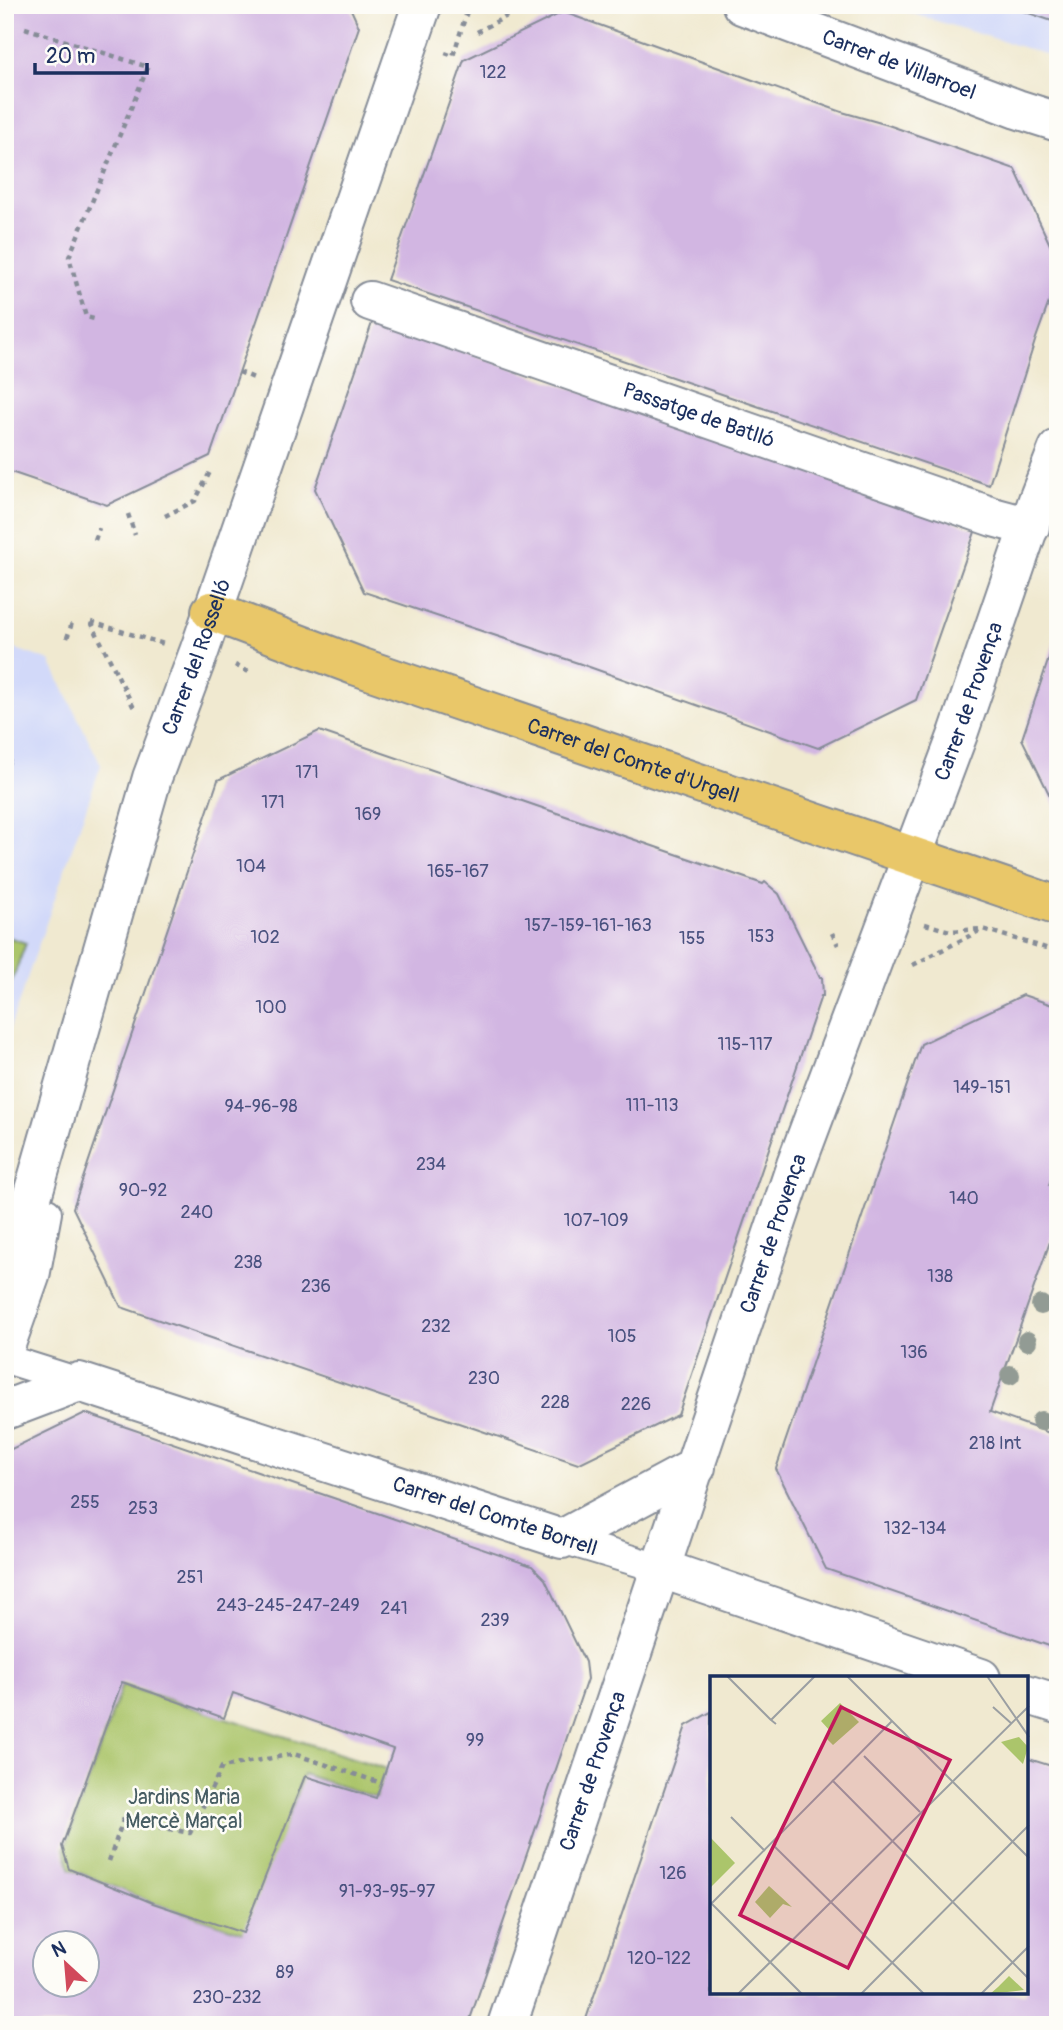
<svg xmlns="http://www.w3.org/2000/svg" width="1063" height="2030" viewBox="0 0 1063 2030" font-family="Pangolin,sans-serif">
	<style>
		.built { fill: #d2d9f9 }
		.green { fill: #abc56b; stroke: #637a64; stroke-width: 2 }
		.building { fill: #d2b6e2; fill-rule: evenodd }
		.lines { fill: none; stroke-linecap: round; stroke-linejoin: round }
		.pedestrian-casing { stroke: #868c97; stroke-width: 32 }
		.minor-casing { stroke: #868c97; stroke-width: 42 }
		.tertiary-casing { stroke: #868c97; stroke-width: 42 }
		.primary-casing { stroke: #868c97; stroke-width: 42 }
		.path { stroke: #868c97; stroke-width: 4.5; stroke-dasharray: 5 5; stroke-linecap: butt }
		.pedestrian { stroke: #fff; stroke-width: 28 }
		.minor { stroke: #fff; stroke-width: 38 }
		.tertiary { stroke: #fff; stroke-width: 38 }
		.primary { stroke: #e9c769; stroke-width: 38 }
		.tree { fill: #929b94 }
		.labels { text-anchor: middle; stroke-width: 5; stroke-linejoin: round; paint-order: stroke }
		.number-label { font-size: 18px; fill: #49517f }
		.street-label { font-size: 21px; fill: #1b2f5e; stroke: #fdfcf7 }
		.park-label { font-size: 21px; fill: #465c62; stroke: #fdfcf7 }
		.inset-road { fill: none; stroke: #9b9fa2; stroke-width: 2 }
		.view { fill: #c2185b; fill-opacity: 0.15; stroke: #c2185b; stroke-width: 3.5 }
		.inset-edge { fill: none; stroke: #1b2f5e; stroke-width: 3.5 }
	</style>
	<rect width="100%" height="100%" fill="#fdfcf7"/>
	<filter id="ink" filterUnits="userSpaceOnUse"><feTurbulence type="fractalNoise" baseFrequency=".0143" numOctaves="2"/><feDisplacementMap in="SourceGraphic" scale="14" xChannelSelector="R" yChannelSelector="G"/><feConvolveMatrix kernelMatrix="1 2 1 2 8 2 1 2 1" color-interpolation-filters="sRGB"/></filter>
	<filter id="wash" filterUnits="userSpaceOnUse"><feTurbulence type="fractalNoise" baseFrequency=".00686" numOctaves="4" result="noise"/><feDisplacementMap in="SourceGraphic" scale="28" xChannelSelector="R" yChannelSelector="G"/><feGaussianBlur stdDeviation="1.57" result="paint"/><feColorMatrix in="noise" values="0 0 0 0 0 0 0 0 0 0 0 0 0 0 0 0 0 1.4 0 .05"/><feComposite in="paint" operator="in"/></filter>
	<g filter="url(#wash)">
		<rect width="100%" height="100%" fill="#f0e9d0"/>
		<path class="built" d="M884,5H1058V58Z
			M5,645L50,661L101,765L5,1042Z"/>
		<path class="green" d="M5,936L26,943L5,999Z
			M122,1685L387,1769L376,1798L303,1774L251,1935L153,1903L70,1869L65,1848Z"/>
		<g id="blocks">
			<path class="building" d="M5,5H349L359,27L210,456L107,505L5,470Z
				M1008,5H1058V23L1008,6Z
				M563,12L842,112L888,125L1015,169L1058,262V277L1036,338L989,485L387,280L464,60Z
				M373,320L976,529L916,700L818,748L578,663L364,592L315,489Z
				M1057,634L1058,635V812L1022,739Z
				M319,731L763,884L765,882L779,894L820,977H822L823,996H821L678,1415L578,1464L121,1307L73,1208L218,780Z
				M1023,995L1058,1007V1160L1049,1185L1058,1188V1219L990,1412L1058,1436V1649L826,1569L776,1469L921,1044Z
				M85,1413L532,1566L545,1579L585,1662L587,1679L468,2025H5V1452ZM122,1682L224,1718L233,1693L393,1749L376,1798L305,1776L243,1933L153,1903L69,1869L62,1846ZM46,1942H88V1984H46Z
				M711,1712V1993H1026V1758L1058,1768V2025H584L686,1726Z"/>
		</g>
	</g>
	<g filter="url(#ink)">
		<use href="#blocks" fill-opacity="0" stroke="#868c97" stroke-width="2"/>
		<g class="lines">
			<g class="pedestrian-casing">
				<path id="pedestrian" d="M47,1213L35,1277L6,1359L79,1382
					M562,1539L662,1569"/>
			</g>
			<g class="minor-casing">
				<g id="minor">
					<path id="s1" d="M370,301L993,517L1030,527"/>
					<path id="s2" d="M5,1281L30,1204L152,778L200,649L422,5"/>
					<path d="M5,1410L79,1382L562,1539L696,1467"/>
					<path d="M662,1569L981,1678"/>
					<path d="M1026,1694L1058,1704"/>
					<path id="s3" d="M507,2025L796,1165L958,734L1038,500L1058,449"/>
				</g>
			</g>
			<g class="tertiary-casing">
				<g id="tertiary">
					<path id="s4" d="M742,5L1017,109L1058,122"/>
				</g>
			</g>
			<g class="primary-casing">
				<g id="primary">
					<path id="s5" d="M211,611L357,666L1058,906"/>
				</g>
			</g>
			<path class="path" d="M25,28L148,67L69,257L86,317L98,320
				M477,32L507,16
				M445,53L453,56L469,5
				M239,372L254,378
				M128,514L135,535
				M165,516L195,501L210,472
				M95,540L99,528
				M91,622L164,644
				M91,622L135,710
				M67,638L73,620
				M235,665L249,672
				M5,754L11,756L5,771
				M925,924L950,931L983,929L1049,949
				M832,933L838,945
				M913,965L979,931
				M109,1861L123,1820L190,1833L222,1767L294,1754L381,1783"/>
			<use href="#pedestrian" class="pedestrian"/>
			<use href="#minor" class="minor"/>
			<use href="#tertiary" class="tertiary"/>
			<use href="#primary" class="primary"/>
		</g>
		<g class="tree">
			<circle cx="1041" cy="1305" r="10"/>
			<circle cx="1027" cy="1341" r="10"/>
			<circle cx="1010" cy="1375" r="10"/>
			<circle cx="1041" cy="1421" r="10"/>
		</g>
	</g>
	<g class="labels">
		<g class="number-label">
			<text x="493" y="78">122</text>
			<text x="307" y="778">171</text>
			<text x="273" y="808">171</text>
			<text x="368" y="820">169</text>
			<text x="251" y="872">104</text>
			<text x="458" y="877">165-167</text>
			<text x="588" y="931">157-159-161-163</text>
			<text x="761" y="942">153</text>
			<text x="265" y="943">102</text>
			<text x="692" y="944">155</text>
			<text x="271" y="1013">100</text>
			<text x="745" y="1050">115-117</text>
			<text x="982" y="1093">149-151</text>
			<text x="652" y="1111">111-113</text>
			<text x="261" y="1112">94-96-98</text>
			<text x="431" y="1170">234</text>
			<text x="143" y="1196">90-92</text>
			<text x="964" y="1204">140</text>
			<text x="197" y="1218">240</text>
			<text x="596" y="1226">107-109</text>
			<text x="248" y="1268">238</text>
			<text x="940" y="1282">138</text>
			<text x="316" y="1292">236</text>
			<text x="436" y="1332">232</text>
			<text x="622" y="1342">105</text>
			<text x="914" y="1358">136</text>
			<text x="484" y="1384">230</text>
			<text x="555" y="1408">228</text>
			<text x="636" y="1410">226</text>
			<text x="995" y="1449">218 Int</text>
			<text x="85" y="1508">255</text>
			<text x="143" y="1514">253</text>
			<text x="915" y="1534">132-134</text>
			<text x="190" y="1583">251</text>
			<text x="288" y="1611">243-245-247-249</text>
			<text x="394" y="1614">241</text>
			<text x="495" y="1626">239</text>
			<text x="475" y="1746">99</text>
			<text x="673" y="1879">126</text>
			<text x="387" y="1897">91-93-95-97</text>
			<text x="659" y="1964">120-122</text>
			<text x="285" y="1978">89</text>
			<text x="227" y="2003">230-232</text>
		</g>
		<g class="street-label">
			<text dy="7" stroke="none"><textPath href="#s4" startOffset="168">Carrer de Villarroel</textPath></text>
			<text dy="7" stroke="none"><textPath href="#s1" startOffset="348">Passatge de Batlló</textPath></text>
			<text dy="7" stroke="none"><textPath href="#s2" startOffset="653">Carrer del Rosselló</textPath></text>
			<text dy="7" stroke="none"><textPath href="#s3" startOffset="1402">Carrer de Provença</textPath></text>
			<text dy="7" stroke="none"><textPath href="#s5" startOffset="448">Carrer del Comte d'Urgell</textPath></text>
			<text dy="7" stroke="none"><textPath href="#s3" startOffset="835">Carrer de Provença</textPath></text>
			<text transform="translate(495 1516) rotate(18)" y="7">Carrer del Comte Borrell</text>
			<text dy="7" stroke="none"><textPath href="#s3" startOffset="268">Carrer de Provença</textPath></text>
		</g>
		<g class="park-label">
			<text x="184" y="1804">Jardins Maria<tspan x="184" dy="24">Mercè Marçal</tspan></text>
		</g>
	</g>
	<g transform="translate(710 1676)">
		<rect width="318" height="318" fill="#f0e9d0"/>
		<path d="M130,27L149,46L123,69L116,62L121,56L111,45ZM309,61L318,71L313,88L291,66ZM0,161L25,187L1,211L0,209ZM59,210L82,231L73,228L60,242L45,226ZM299,300L314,314L280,318L288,311Z" fill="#abc56b"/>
		<path class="inset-road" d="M17,0L61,44M137,0L319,182M277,0L319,61M283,31L302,48M66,48L61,44L105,0M154,80L210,136M122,104L319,303M21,141L55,175M66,168L64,170L214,318M0,226L92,318M0,229L182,45M28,318L319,30M151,318L319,149M271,318L319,270"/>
		<path class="view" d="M131,31L240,84L138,292L30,239Z"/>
		<rect width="318" height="318" class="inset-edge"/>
	</g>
	<rect width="1063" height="2030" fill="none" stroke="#fdfcf7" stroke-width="28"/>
	<g transform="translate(66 1964) rotate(334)"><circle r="33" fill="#fdfcf7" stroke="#a3aaba" stroke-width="2"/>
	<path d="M0-5L12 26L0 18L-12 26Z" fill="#d1495b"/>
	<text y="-10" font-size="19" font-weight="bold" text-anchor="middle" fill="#1b2f5e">N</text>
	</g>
	<path d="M35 63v10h112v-10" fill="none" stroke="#1b2f5e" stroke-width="3.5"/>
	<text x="46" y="63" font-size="21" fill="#1b2f5e" stroke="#fdfcf7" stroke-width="5" paint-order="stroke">20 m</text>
</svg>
